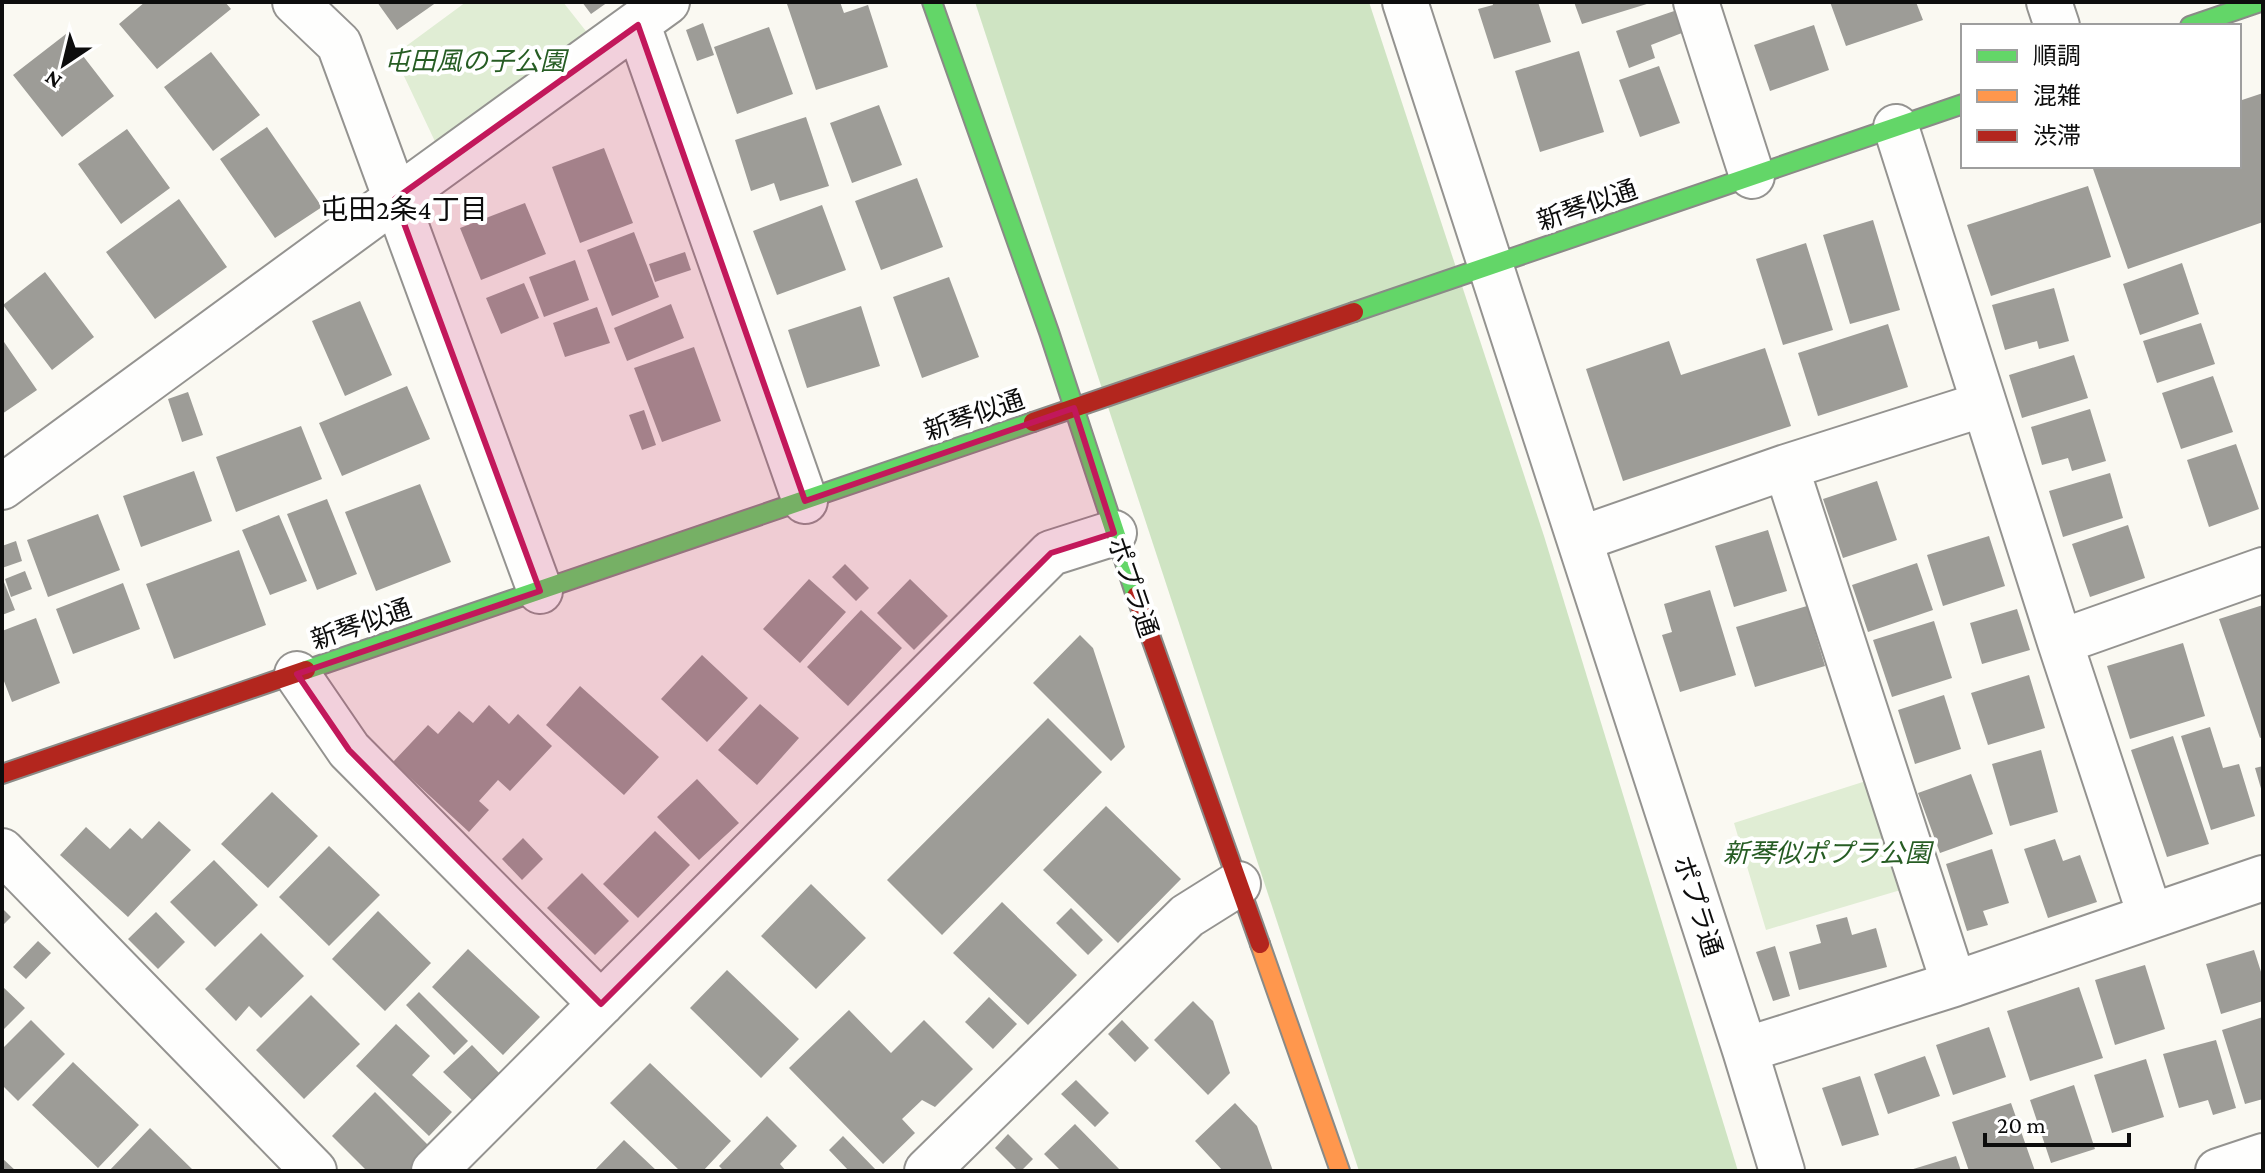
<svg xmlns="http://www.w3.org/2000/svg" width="2265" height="1173" viewBox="0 0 2265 1173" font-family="'Crimson Pro','Noto Sans JP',serif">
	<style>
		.green { fill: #e0edd4 }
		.forest { fill: #cfe4c3 }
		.building { fill: #9d9c97 }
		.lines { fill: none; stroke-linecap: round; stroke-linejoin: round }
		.street-casing { stroke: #949390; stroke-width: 48 }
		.fast-casing { stroke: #8a8a87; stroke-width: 22 }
		.slow-casing { stroke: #8a8a87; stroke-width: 22 }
		.jam-casing { stroke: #8a8a87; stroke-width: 22 }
		.street { stroke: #fefefd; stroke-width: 44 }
		.fast { stroke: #63d668; stroke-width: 18 }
		.slow { stroke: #ff974d; stroke-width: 18 }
		.jam { stroke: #b3261e; stroke-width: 18 }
		.marked { fill: #c2185b; fill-opacity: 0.2; stroke: #c2185b; stroke-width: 6; stroke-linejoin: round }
		.labels { text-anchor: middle; stroke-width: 8; stroke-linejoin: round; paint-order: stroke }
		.park-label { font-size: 26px; font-style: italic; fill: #275d24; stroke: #fff }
		.street-label { font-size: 26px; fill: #0d0d0d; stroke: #fff }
		.neighbourhood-label { font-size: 28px; fill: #0d0d0d; stroke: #fff }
	</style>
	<rect width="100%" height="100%" fill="#faf9f2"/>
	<path class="green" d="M466,2H563L593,40L440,152L394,55Z
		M1866,781L1904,889L1766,930L1734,823Z"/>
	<path class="forest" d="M975,2H1369L1544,536L1738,1171H1359Z"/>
	<path class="building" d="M145,2H225L231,9L157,69L119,24Z
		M377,2H437L397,30Z
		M582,2H608L591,14Z
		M794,2H840L844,13L868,5L888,67L816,90L787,4Z
		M1492,2H1538L1551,42L1494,59L1478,9L1493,5Z
		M1574,2H1650V3L1582,24Z
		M1830,2H1916L1923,20L1846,46Z
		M1680,9L1687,31L1651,45L1655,58L1629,68L1616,31Z
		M703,23L714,55L697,61L686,30Z
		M1814,25L1829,70L1770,91L1754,45Z
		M769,27L793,94L737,114L714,47Z
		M66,34L114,96L62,137L13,75Z
		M1579,51L1604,132L1540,152L1515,71Z
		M211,52L260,115L213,151L164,87Z
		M1659,66L1680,123L1640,137L1619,80Z
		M2263,93V222L2128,269L2092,166H2239V101Z
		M879,105L902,165L852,183L830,123Z
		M806,117L829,186L780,201L774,183L751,191L735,140Z
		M267,127L322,207L275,238L220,159Z
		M127,129L170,188L121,224L78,164Z
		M604,148L633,223L580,243L552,167Z
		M917,178L943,247L881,270L855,201Z
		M2088,186L2111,257L1991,296L1967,225Z
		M179,199L227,267L155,319L106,252Z
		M525,203L546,254L481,280L460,228Z
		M822,205L846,270L777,295L753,231Z
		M1873,220L1900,310L1850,324L1823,235Z
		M634,232L659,297L612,316L587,250Z
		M1806,243L1833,330L1783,345L1756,259Z
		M685,252L691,270L655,282L649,264Z
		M575,260L589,300L544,317L529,277Z
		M2182,263L2199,314L2140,335L2123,284Z
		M45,272L94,337L52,370L3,305Z
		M949,277L979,357L922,378L893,297Z
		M524,283L539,318L501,334L486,298Z
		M2054,288L2069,341L2039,349L2037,341L2005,350L1992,305Z
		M360,301L392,375L345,396L312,321Z
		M671,304L684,338L627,361L614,328Z
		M861,306L880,366L807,388L788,330Z
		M597,307L610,343L565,357L553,323Z
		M2201,323L2215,364L2157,383L2143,341Z
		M1888,324L1908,387L1818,416L1798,353Z
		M2,339L37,390L2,414Z
		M1669,341L1681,375L1765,348L1791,426L1623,481L1586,369Z
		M694,347L721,421L662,442L634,368Z
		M2074,355L2088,398L2022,418L2009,375Z
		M2213,376L2233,432L2181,449L2162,393Z
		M407,386L430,439L342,476L319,423Z
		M188,392L203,435L182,442L168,399Z
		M2090,409L2106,461L2072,471L2068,458L2042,465L2031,427Z
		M644,410L656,445L642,450L629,415Z
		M301,426L322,479L236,512L216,457Z
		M2236,444L2259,509L2209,527L2187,460Z
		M194,471L212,521L141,547L123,496Z
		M2110,473L2123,518L2063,537L2049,491Z
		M1877,481L1897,540L1843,558L1823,499Z
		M420,484L451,562L376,591L345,512Z
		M327,499L357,574L317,590L287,514Z
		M98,514L120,570L48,597L27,540Z
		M279,515L307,581L270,595L242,530Z
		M2128,525L2145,578L2090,597L2072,544Z
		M1768,530L1787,591L1734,607L1715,546Z
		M1989,536L2005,586L1943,606L1927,555Z
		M16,541L22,561L2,568V546Z
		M239,550L266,625L174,659L146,584Z
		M1917,563L1933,610L1868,632L1852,585Z
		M845,564L869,588L856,601L832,577Z
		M25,571L32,589L11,597L5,579Z
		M2,577L15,610L2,615Z
		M809,579L846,612L800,663L763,629Z
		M910,579L948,616L914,650L877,613Z
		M123,583L140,629L73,654L56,609Z
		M1710,590L1736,675L1680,692L1662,635L1672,632L1664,604Z
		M2263,605V737L2260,738L2219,619Z
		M1807,606L1825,666L1755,687L1736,627Z
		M2017,609L2030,650L1982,664L1970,623Z
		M861,610L902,648L848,706L807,667Z
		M36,618L60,683L12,702L2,676V631Z
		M1934,621L1952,678L1892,697L1873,640Z
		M1080,635L1093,648L1125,747L1111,761L1033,683Z
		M2183,643L2205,716L2130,739L2107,666Z
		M702,655L748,698L707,742L661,699Z
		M2029,675L2045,728L1988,745L1971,693Z
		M580,686L659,757L624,795L546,725Z
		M1944,695L1961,749L1915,764L1898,710Z
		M760,704L799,738L757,785L718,750Z
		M489,705L509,724L518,714L552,746L510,791L498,780L479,801L489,810L469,832L393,762L428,725L438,734L459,711L473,723Z
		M1048,718L1102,772L942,935L887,880Z
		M2210,727L2223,768L2239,764L2255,816L2211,830L2181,736Z
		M2173,736L2209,844L2167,857L2131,750Z
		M2041,750L2058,812L2010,826L1992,764Z
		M2263,766V792H2262L2255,768Z
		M1971,774L1993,834L1940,853L1918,793Z
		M697,779L739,823L699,860L657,817Z
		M272,792L318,836L268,888L221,844Z
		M1106,806L1181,879L1118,943L1043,870Z
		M159,821L191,850L128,917L60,855L86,827L110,849L130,828L142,839Z
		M655,831L690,865L638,918L603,884Z
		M523,838L543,859L522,880L502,859Z
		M2055,839L2063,861L2080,855L2097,902L2048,918L2024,849Z
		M329,846L380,895L329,946L279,897Z
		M1992,849L2009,903L1983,911L1988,925L1967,931L1946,864Z
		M214,860L258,905L215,947L170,902Z
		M582,873L629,921L595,955L547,908Z
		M811,884L866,938L816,989L761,936Z
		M1002,902L1077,975L1028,1025L953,953Z
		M2,908L11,917L2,926Z
		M1071,908L1103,940L1088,955L1056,923Z
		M378,911L431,963L385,1011L332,959Z
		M156,912L185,942L158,969L128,939Z
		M1847,917L1852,935L1876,928L1887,967L1799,990L1789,952L1821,943L1816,925Z
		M261,933L304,976L261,1018L249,1006L236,1021L205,989Z
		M38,941L51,953L26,979L13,967Z
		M1775,946L1790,996L1773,1001L1756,952Z
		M468,949L540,1017L503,1055L432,987Z
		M2254,950L2263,978V1001L2221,1014L2206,964Z
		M2145,965L2165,1029L2115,1045L2095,980Z
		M727,970L799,1039L761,1078L690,1008Z
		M2,986L25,1008L2,1031Z
		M2079,987L2103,1058L2030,1081L2007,1011Z
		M419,992L468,1041L454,1055L406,1005Z
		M311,995L360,1044L304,1099L256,1050Z
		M989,997L1017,1024L993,1049L965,1022Z
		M1193,1001L1213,1021L1230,1073L1208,1095L1154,1040Z
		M849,1010L891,1053L924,1020L973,1069L935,1107L922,1100L902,1119L915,1133L883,1164L789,1068Z
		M2263,1017V1099L2245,1104L2222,1030Z
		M31,1020L65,1054L18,1101L2,1085V1049Z
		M1122,1020L1149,1048L1135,1062L1108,1034Z
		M396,1024L430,1056L412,1075L452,1112L429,1136L356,1066Z
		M1989,1027L2006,1077L1953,1095L1936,1045Z
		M2216,1040L2236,1108L2213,1115L2208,1100L2179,1108L2163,1054Z
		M472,1045L501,1075L473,1101L443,1072Z
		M1925,1056L1940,1096L1888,1114L1874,1074Z
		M2146,1059L2164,1117L2112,1133L2094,1075Z
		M73,1062L139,1125L98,1168L32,1105Z
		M650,1063L731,1141L703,1171H680L610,1103Z
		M1860,1076L1879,1135L1842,1146L1822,1088Z
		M1076,1080L1109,1113L1095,1127L1061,1094Z
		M2074,1085L2095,1149L2051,1163L2030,1100Z
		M375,1092L434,1151L414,1171H367L332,1136Z
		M1235,1103L1257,1126L1273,1171H1223L1195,1141Z
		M2011,1103L2035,1171H1969L1952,1122Z
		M767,1116L797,1146L780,1164L786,1171H724L719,1166Z
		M1075,1124L1121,1171H1061L1044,1154Z
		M150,1128L194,1171H109Z
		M1008,1134L1033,1159L1021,1171H1018L995,1148Z
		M843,1136L877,1171H849L829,1150Z
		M624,1140L657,1171H594Z
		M1956,1156L1961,1171H1910V1170Z
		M2,1158L16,1171H2Z"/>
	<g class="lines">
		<g class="street-casing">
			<path id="street" d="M295,2L339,44L540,591
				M1405,2L1745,1050L1782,1171
				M1696,2L1752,176
				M2049,2L2057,26
				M638,25L805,501
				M1896,127L2060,642L2150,915
				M1786,467L1954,984
				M2,487L395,199L667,2
				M1580,539L1786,467L1984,404
				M2060,642L2263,570
				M297,674L349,750L601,1004
				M2,851L314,1171
				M1745,1050L1954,984L2263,878
				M434,1171L1051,553L1114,533
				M927,1171L1187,916L1238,884
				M2218,1171L2263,1156"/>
		</g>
		<g class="fast-casing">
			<path id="fast" d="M932,2L1049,332L1136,596
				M2190,26L2260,2
				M1354,312L1963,104
				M306,670L1033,422"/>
		</g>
		<g class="slow-casing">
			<path id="slow" d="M1260,944L1340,1171"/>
		</g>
		<g class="jam-casing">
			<path id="jam" d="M1033,422L1354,312
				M1136,596L1260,944
				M2,774L306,670"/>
		</g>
		<use href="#street" class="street"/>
		<use href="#fast" class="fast"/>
		<use href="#slow" class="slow"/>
		<use href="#jam" class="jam"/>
	</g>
	<path class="marked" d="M638,25L805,501L1074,408L1114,533L1051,553L601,1004L349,750L297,674L540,591L395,199Z"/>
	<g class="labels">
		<g class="park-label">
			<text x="475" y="70">屯田風の子公園</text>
			<text x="1827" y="862">新琴似ポプラ公園</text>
		</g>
		<g class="street-label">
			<text transform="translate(1587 205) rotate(-19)" y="9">新琴似通</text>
			<text transform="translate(974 415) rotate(-19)" y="9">新琴似通</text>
			<text transform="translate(1133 587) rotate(71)" y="9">ポプラ通</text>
			<text transform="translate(361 624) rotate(-19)" y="9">新琴似通</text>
			<text transform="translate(1698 906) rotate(72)" y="9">ポプラ通</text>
		</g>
		<g class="neighbourhood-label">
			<text x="404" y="219">屯田2条4丁目</text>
		</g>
	</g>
	<rect width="2265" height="1173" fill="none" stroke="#0d0d0d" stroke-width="8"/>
	<rect x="1961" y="24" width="280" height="144" fill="#ffffff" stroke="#9e9e9e" stroke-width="2"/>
	<rect x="1977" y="50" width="40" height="12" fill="#63d668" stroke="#9e9e9e" stroke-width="2"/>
	<text x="2033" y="64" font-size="24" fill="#0d0d0d">順調</text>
	<rect x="1977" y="90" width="40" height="12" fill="#ff974d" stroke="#9e9e9e" stroke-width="2"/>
	<text x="2033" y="104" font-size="24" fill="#0d0d0d">混雑</text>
	<rect x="1977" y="130" width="40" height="12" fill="#b3261e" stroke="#9e9e9e" stroke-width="2"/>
	<text x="2033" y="144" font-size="24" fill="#0d0d0d">渋滞</text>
	<g transform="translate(64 64) rotate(215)" stroke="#ffffff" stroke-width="6" paint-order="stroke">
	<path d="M0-6L14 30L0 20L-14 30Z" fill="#0d0d0d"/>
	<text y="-12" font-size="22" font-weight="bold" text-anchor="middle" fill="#0d0d0d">N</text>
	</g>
	<path d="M1985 1133v12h144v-12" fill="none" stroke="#0d0d0d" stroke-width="4"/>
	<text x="1997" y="1133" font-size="24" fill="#0d0d0d" stroke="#ffffff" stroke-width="6" paint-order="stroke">20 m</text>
</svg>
